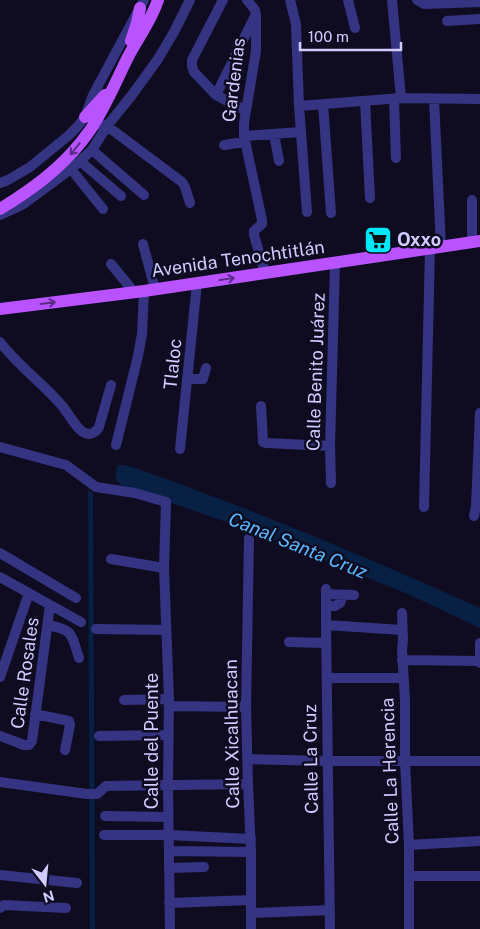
<svg xmlns="http://www.w3.org/2000/svg" width="480" height="929" viewBox="0 0 480 929" font-family="'Public Sans',sans-serif">
	<style>
		.water { fill: #082044 }
		.lines { fill: none; stroke-linecap: round; stroke-linejoin: round }
		.minor { stroke: #343483; stroke-width: 10 }
		.major { stroke: #b953ff; stroke-width: 12 }
		.oneway { stroke: #5b2c85 }
		.labels { text-anchor: middle; stroke-width: 5; stroke-linejoin: round; paint-order: stroke }
		.street-label { font-size: 18px; fill: #d0ccff; stroke: #0f0c21 }
		.poi-label { font-size: 18px; font-weight: bold; fill: #d0ccff; stroke: #0f0c21; text-anchor: start }
		.water-label { font-size: 19px; font-style: italic; fill: #5ab8ff; stroke: #0f0c21 }
	</style>
	<rect width="100%" height="100%" fill="#0f0c21"/>
	<path class="water" d="M118,465H124L135,468C252,509 367,557 480,608V628L408,594L299,550L232,524L123,486C114,481 114,474 118,465Z
		M88,490L93,493L95,929H90Z"/>
	<g class="lines">
		<path class="minor" d="M223,0L192,60V66L194,72L216,95L246,111
			M247,0L255,10L256,15V51L244,123V136L262,220V224L254,231V235L265,273
			M290,0L296,24L299,106L307,212
			M348,0L355,28
			M392,0L401,98
			M417,0L424,4L480,2
			M447,21L480,19
			M216,95L255,16
			M394,99L396,158
			M434,99L441,247
			M365,101L370,198
			M323,104L331,213
			M299,106L401,98L480,99
			M101,125L107,126L182,182L185,187L190,203
			M274,134L279,161
			M244,136L301,132
			M224,145L244,142
			M92,150L144,195
			M80,161L121,196
			M71,169L103,209
			M0,183L8,180L30,167L68,136L77,127L85,117L93,95L144,0
			M472,200V242
			M0,215L22,205L71,169L92,150L107,126L132,95L158,59L174,32L190,0
			M143,244L155,289
			M111,264L134,292
			M0,342C18,366 44,384 63,407C69,414 76,428 83,432C89,436 96,433 99,427L111,385
			M188,379H203L206,368
			M261,406L263,442L266,443L330,446
			M116,445L138,356L142,334L144,291
			M0,447L66,465L96,487L135,493L166,502L164,568L169,699L168,786L170,929
			M180,449L197,283
			M331,483L330,446L335,263
			M424,507L430,248
			M474,516L476,506L480,413
			M249,538L246,707L248,784L251,852V929
			M0,553L76,598
			M111,559L164,568
			M0,577L81,622
			M326,589V625L330,929
			M326,594L354,595
			M326,606H335L340,603L343,595
			M402,613L403,640L402,650L405,700V761L409,845V929
			M48,625C74,630 71,634 79,658
			M326,625L402,630
			M96,629L166,630
			M289,642L326,643
			M480,643V663
			M402,660L480,661
			M0,677L29,593
			M327,678H403
			M124,700L169,699
			M169,706L246,707
			M35,714L69,721L70,725L65,750
			M0,736L24,745H29L32,741L50,605
			M99,736L169,735
			M247,759L327,761H480
			M0,782L87,794H97L106,786L248,784
			M105,816L168,817
			M104,835H169L251,839
			M409,845L480,841
			M169,851L251,852
			M169,868L204,867
			M0,875L77,883
			M409,876H480
			M169,903L251,900
			M0,908L4,905L66,908
			M251,913L330,910"/>
		<path class="major" d="M131,41L137,23L140,8
			M85,117L105,95
			M0,209C31,190 59,170 82,141C86,135 92,129 95,122C108,101 117,79 128,57C138,38 151,21 158,0
			M0,309L144,291L480,241"/>
	</g>
	<defs><path id="oneway-shaft" d="M-6 0H5M1.5-3L5.5 0L1.5 3" fill="none" stroke-width="1.6" stroke-linecap="round" stroke-linejoin="round" transform="scale(1.25)"/></defs>
	<g class="oneway">
		<use href="#oneway-shaft" transform="translate(75 149) rotate(129)"/>
		<use href="#oneway-shaft" transform="translate(227 279) rotate(-8)"/>
		<use href="#oneway-shaft" transform="translate(48 303) rotate(-7)"/>
	</g>
	<defs>
		<g id="supermarket-square" transform="scale(1.4375)"><rect x="-9" y="-9" width="18" height="18" rx="4" fill="#00e7f7" stroke="#0f0c21"/><path d="M-6-5.5h2.5l.6 2H6L4.5 2H-2.5L-4.4-4H-6ZM-1.5 3.2a1.3 1.3 0 1 0 .1 0ZM3 3.2a1.3 1.3 0 1 0 .1 0Z" fill="#111"/></g>
	</defs>
	<g fill-rule="evenodd">
		<use href="#supermarket-square" x="378" y="240"/>
	</g>
	<g class="labels">
		<g class="street-label">
			<text transform="translate(234 80) rotate(-83)" y="6">Gardenias</text>
			<text transform="translate(238 259) rotate(-8)" y="6">Avenida Tenochtitlán</text>
			<text transform="translate(173 364) rotate(-84)" y="6">Tlaloc</text>
			<text transform="translate(316 372) rotate(-88)" y="6">Calle Benito Juárez</text>
			<text transform="translate(25 673) rotate(-82)" y="6">Calle Rosales</text>
			<text transform="translate(232 734) rotate(-91)" y="6">Calle Xicalhuacan</text>
			<text transform="translate(152 741) rotate(-90)" y="6">Calle del Puente</text>
			<text transform="translate(311 759) rotate(-91)" y="6">Calle La Cruz</text>
			<text transform="translate(390 771) rotate(-92)" y="6">Calle La Herencia</text>
		</g>
		<g class="poi-label">
			<text x="397" y="246">Oxxo</text>
		</g>
		<g class="water-label">
			<text transform="translate(298 545) rotate(22)" y="7">Canal Santa Cruz</text>
		</g>
	</g>
	<g transform="translate(45 884) rotate(164)" stroke="#0f0c21" stroke-width="4" paint-order="stroke">
	<path d="M0-4L9 19L0 12L-9 19Z" fill="#d0ccff"/>
	<text y="-8" font-size="14" font-weight="bold" text-anchor="middle" fill="#d0ccff">N</text>
	</g>
	<path d="M300 42v8h101v-8" fill="none" stroke="#d0ccff" stroke-width="2.5"/>
	<text x="308" y="42" font-size="15" fill="#d0ccff" stroke="#0f0c21" stroke-width="4" paint-order="stroke">100 m</text>
</svg>
